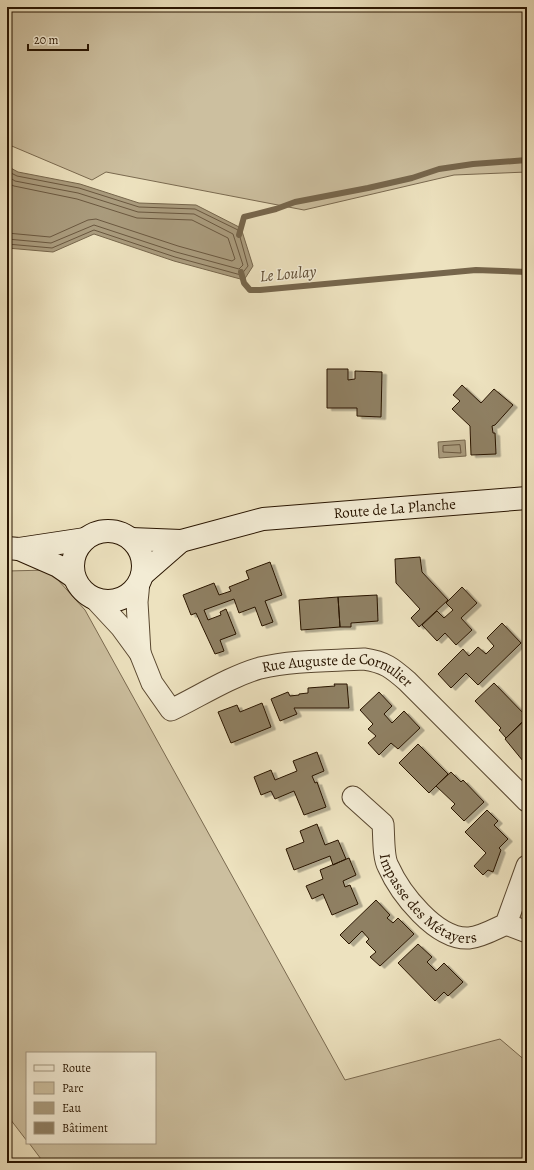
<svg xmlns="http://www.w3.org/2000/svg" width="534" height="1170" viewBox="0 0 534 1170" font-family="Alegreya,serif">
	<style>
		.green { fill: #ccbf9f; stroke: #7a6a50 }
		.water { fill: #aa9c7e; stroke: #76664c }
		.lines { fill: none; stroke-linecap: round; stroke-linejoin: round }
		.shore { stroke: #6a5840; stroke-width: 1 }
		.stream { stroke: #76664c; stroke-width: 6 }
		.building { fill: #8f8064; stroke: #291501; filter: url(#shadow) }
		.street-casing { stroke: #5a4830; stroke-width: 23 }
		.secondary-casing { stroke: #291501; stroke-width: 24 }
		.street { stroke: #f3ecd5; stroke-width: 21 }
		.secondary { stroke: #f3ecd5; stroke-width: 22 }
		.labels { text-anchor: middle; stroke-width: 3; stroke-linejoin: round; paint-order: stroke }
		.street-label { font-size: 15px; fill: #291501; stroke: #f3ecd5 }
		.water-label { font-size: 16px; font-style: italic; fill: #5d4b33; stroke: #f3ecd5 }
	</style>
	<defs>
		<filter id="shadow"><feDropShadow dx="4.5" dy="2.5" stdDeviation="0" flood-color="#0004"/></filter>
	</defs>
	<rect width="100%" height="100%" fill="#ede2bf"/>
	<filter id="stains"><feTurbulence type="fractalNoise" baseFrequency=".005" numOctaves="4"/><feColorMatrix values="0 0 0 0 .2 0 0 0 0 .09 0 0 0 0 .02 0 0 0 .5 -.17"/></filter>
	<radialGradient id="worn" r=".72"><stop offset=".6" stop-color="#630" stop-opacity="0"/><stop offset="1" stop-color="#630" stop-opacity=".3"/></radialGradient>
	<path class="green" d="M7,7H527V172L454,175L304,210L106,172L92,180L7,144Z
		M49,570L85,610L345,1080L500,1039L527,1062V1163H44L29,1143H155V1053H27V1141L7,1115V571Z"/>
	<path class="water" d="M7,166L18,172L80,184L139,203L196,205L241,228L253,266L244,280L174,261L94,234L53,252L7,248Z
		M465,440L466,456L439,458L438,442Z"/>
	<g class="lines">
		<path class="shore" d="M7,171L17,176L79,188L139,207L195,209L238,230L248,266L241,275L175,257L94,230L52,248L7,244
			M7,176L15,181L78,193L138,212L194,214L233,234L243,265L239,269L176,252L94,225L51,243L7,239
			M7,183L14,186L77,199L137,218L192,220L228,238L235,259L232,261L178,246L96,219L88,220L50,237L7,233
			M460,445L461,453L443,452V446Z"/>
		<path class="stream" d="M239,235L244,217L276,209L295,202L368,188L412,178L439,169L473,164L527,160
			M241,272L244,283L250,290H260L476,270L527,272"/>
	</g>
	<path class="building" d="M327,369H348V380L355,379V371L382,372L381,417L357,416V408H327Z
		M462,385L481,403L494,389L513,405L495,425L492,426L493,433H495L496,454L471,455L470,426L452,409L460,401L453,395Z
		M420,557L422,572L448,600L419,627L411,618L420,609L396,583L395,559Z
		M270,562L282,595L265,601L273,622L262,626L255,607L239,613L234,599L204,610L208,620L221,615L220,612L226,609L236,634L220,640L224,651L215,654L196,613L191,615L183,595L214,583L219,595L231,591L229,587L249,579L246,571Z
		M462,587L477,603L461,618L472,630L456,645L445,633L437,641L422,625L437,611L444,618L453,610L446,603Z
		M377,595L378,621L351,623V627H340L338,597Z
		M338,597L340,627L301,630L299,600Z
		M502,623L521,643L478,685L466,673L451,688L438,674L463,649L469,656L478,647L486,654L494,646L487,638Z
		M494,683L527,717L506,738L499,730L501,728L475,701Z
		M334,684H347L349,708H294L297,714L280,721L271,699L288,692L290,696L299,695V694L308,693V688L335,686Z
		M379,692L392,706L384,714L392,723L404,711L420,728L398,749L391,743L379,755L368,743L376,736L368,729L373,724L360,710Z
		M262,703L271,727L231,743L218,712L237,705L240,712Z
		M525,720L527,722V758L523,761L505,739Z
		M418,744L448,774L429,793L399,763Z
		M317,752L324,771L312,776L315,783L317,782L326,807L304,815L294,791L275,799L271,791L261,795L254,777L271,770L275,780L297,771L293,761Z
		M451,772L461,782L463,780L484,802L464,821L451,808L455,804L436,786Z
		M487,810L498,821L494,825L508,839L499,848L501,850L493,872L488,870L483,875L474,866L486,853L465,832Z
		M317,824L325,845L338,840L346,859L333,865L330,856L294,870L286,849L304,842L300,831Z
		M349,858L356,875L343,881L345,887L350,885L358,904L332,915L323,894L312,899L306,886L323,879L320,870Z
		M376,900L390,915L387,918L393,923L398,918L414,934L380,966L370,957L376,952L366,942L369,939L362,931L349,944L340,935Z
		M418,944L432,957L427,962L436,971L444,963L463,982L448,996L444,992L435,1001L398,963Z
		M527,970V984L523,982Z"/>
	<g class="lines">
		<g class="street-casing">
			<g id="street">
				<path d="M139,582L137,602L140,653"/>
				<path id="s1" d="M94,598L121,627L140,653L152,683L171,710C200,696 229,677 260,668C293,660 331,661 364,659C385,662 392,668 407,681L527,801"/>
				<path id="s2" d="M353,797L383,824C384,835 383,857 388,866C400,893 436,940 469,938C481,937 495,929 506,924L527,866"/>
				<path d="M506,924L527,932"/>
			</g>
		</g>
		<g class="secondary-casing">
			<g id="secondary">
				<circle cx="108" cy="566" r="35"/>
				<path id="s3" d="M131,539L181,541L263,519L527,498"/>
				<path d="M7,548L19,549L85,539"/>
				<path d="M19,549L58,566L74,577"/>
				<path d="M142,575L181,541"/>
			</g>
		</g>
		<use href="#street" class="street"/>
		<use href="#secondary" class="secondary"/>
	</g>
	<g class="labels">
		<g class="street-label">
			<text dy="5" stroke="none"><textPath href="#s3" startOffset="267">Route de La Planche</textPath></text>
			<text dy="5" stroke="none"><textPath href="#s1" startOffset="316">Rue Auguste de Cornulier</textPath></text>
			<text dy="5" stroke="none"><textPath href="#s2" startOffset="137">Impasse des Métayers</textPath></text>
		</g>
		<g class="water-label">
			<text transform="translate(288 273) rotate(-5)" y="6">Le Loulay</text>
		</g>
	</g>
	<rect width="534" height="1170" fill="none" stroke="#ede2bf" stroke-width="24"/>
	<rect x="8" y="8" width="518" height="1154" fill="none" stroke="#291501" stroke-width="2"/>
	<rect x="12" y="12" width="510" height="1146" fill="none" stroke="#291501"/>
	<rect x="26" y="1052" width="130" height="92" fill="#f3ecd5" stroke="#a29680"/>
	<rect x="34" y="1065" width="20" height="6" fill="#f3ecd5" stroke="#a29680"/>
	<text x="62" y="1072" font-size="12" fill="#291501">Route</text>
	<rect x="34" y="1082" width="20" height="12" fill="#ccbf9f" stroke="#a29680"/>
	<text x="62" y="1092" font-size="12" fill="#291501">Parc</text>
	<rect x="34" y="1102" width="20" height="12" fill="#aa9c7e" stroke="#a29680"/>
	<text x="62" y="1112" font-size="12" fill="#291501">Eau</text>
	<rect x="34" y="1122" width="20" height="12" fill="#8f8064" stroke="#a29680"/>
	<text x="62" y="1132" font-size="12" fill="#291501">Bâtiment</text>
	<path d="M28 44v6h60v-6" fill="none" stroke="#291501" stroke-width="2"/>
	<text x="34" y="44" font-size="12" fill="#291501" stroke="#f3ecd5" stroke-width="3" paint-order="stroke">20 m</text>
	<rect width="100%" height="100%" filter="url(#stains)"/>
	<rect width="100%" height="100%" fill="url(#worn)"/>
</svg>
